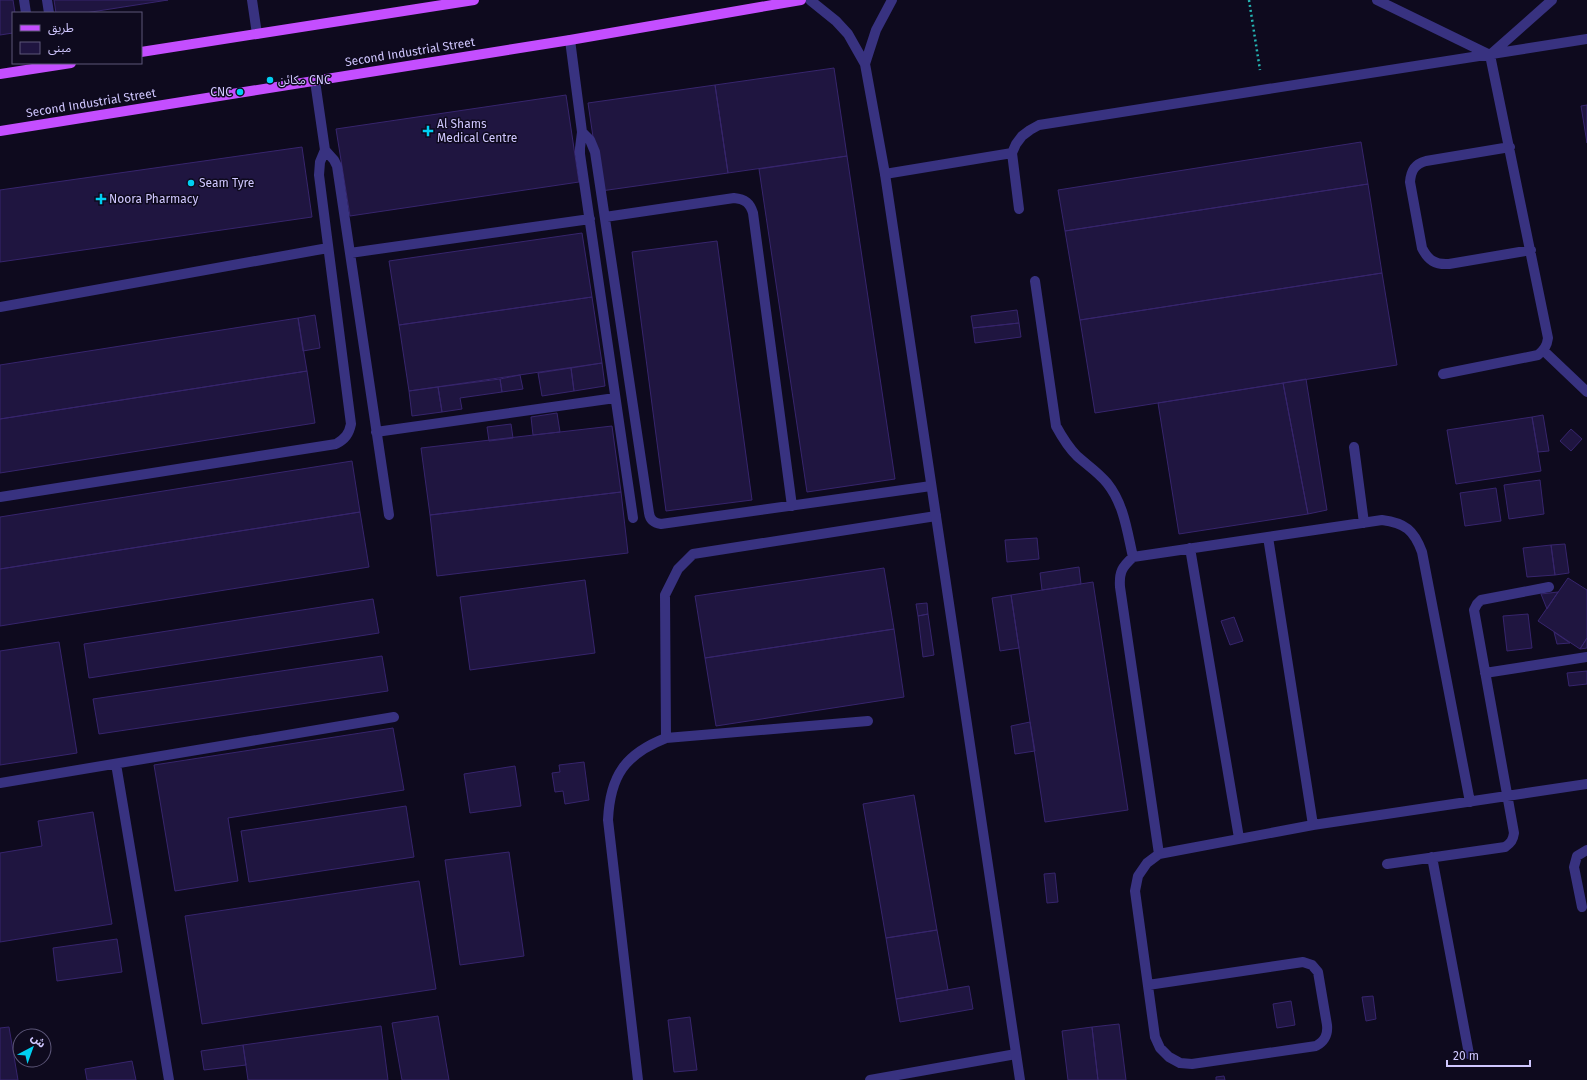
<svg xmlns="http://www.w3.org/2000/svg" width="1587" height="1080" viewBox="0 0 1587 1080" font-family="'Fira Sans','Noto Sans Arabic',sans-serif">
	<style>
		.building { fill: #1f1540; stroke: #37256d }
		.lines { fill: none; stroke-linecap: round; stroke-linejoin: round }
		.path { stroke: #25b5b3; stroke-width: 2.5; stroke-dasharray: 2 3; stroke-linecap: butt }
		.lane { stroke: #383280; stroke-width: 10 }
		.street { stroke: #383280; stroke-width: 10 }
		.primary { stroke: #c44eff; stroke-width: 10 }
		.poi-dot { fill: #00d0f2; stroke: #0e0a1e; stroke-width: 1.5 }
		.labels { text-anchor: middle; stroke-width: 3; stroke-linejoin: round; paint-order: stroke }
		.street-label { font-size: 12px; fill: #d0c7ff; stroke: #0e0a1e }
		.poi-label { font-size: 12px; fill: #d0c7ff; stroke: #0e0a1e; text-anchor: start }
	</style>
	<rect width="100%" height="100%" fill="#0e0a1e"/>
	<path class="building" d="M0,0H13L15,13H13V33L0,35Z
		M54,0H168L85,13H56Z
		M834,68L847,156L728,173L715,85Z
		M715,85L728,173L601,191L588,103Z
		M566,95L579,182L350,216L336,129Z
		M1587,105V143L1581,106Z
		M1361,142L1368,184L1065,231L1058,190Z
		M302,147L312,217L0,262V190Z
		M847,156L895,479L807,492L759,169Z
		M1368,184L1382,273L1080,320L1065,231Z
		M582,233L592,297L399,325L389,261Z
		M717,241L752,500L666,511L632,252Z
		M1382,273L1397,365L1095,413L1080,320Z
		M592,297L602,363L409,391L399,325Z
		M1017,310L1019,323L973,328L971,316Z
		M315,315L320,348L303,351L298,318Z
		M298,318L307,371L0,419V365Z
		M1019,323L1021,337L975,343L973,328Z
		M602,363L605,386L574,391L571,368Z
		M571,368L574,391L542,396L538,373Z
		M307,371L315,423L0,473V419Z
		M520,375L523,389L502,392L500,379Z
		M500,379L502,392L460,398L462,409L442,412L438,387Z
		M1306,379L1327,510L1308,514L1283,383Z
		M1283,383L1308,514L1179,534L1158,403Z
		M438,387L442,412L412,416L409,391Z
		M557,413L560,432L533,435L531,417Z
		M1543,415L1549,451L1538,452L1532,417Z
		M1532,417L1541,471L1456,484L1447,430Z
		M511,424L513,438L489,441L487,427Z
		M612,426L621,492L430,515L421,448Z
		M1571,429L1582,439L1571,451L1560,441Z
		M352,461L360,512L0,569V517Z
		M1540,480L1544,514L1509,519L1504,485Z
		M1496,488L1501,521L1465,526L1460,493Z
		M621,492L628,553L437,576L430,515Z
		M360,512L369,567L0,626V569Z
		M1037,538L1039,559L1007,562L1005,540Z
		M1565,544L1569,573L1555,575L1551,545Z
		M1551,545L1555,575L1527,577L1523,548Z
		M1079,567L1081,584L1042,590L1040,573Z
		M884,568L894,629L705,658L695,596Z
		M1568,578L1587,590V638L1580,649L1538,621Z
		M585,580L595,653L470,670L460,597Z
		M1093,582L1128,810L1045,822L1011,595Z
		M1558,592L1547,609L1541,594Z
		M1011,595L1019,648L1000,651L992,598Z
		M373,599L379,633L89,678L84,644Z
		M927,603L928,614L918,616L916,604Z
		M928,614L934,655L923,657L918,616Z
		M1528,614L1532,648L1507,651L1503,616Z
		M1234,617L1243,641L1230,645L1221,621Z
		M894,629L904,697L716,726L705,658Z
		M1554,632L1570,643L1557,644Z
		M1587,638V648L1580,649Z
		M59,642L77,753L0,765V651Z
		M382,656L388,691L99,734L93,699Z
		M1587,671V684L1569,686L1567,673Z
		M1030,722L1035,751L1015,754L1011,726Z
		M393,728L404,790L228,818L238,881L175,891L154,765Z
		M584,762L589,800L565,804L563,791L555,792L552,773L560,772L559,765Z
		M515,766L521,806L470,813L464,774Z
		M914,795L937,930L886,938L863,804Z
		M406,806L414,857L249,882L241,831Z
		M93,812L112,924L0,942V853L42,846L38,821Z
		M509,852L524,956L460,965L445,860Z
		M1055,873L1058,902L1047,903L1044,874Z
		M419,881L436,989L202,1024L185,916Z
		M937,930L948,990L896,999L886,938Z
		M117,939L122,972L57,981L53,948Z
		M969,986L973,1009L900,1022L896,999Z
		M1373,996L1376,1019L1366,1021L1362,997Z
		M1291,1001L1295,1025L1277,1028L1273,1004Z
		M438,1016L449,1080H402L392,1023Z
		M690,1017L697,1070L674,1072L668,1020Z
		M1119,1024L1126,1080H1098L1092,1027Z
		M381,1026L388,1080H248L243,1045Z
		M9,1027L18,1080H0V1028Z
		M1092,1027L1098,1080H1068L1062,1031Z
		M243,1045L246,1065L204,1070L201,1051Z
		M132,1061L136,1080H87L85,1069Z
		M1224,1076L1225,1080H1216V1077Z"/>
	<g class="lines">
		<path class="path" d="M1249,0L1260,70"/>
		<path class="lane" d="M24,0L26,13
			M47,0L49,13
			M252,0L257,34
			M1377,0L1490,55
			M570,40L582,132L580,148V154L633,518
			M1490,55L1552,0
			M582,132L590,140L595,152L649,513C650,520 654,523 661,524L931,486
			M1510,147L1426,161C1415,164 1411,170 1410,182L1422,248C1428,260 1435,265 1449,264L1531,250
			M325,150L334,160L337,166L389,515
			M885,174L1012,153
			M1019,209L1012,153L1016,144L1022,136L1030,130L1039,125L1587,39
			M605,217L734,198C745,199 750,203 753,213L792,506
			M350,253L590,219
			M1035,281L1056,426C1062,437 1068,447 1077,456C1087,465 1098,472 1107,483C1124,504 1127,531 1133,557
			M0,307L328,248
			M1544,351L1587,392
			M1443,374L1538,355C1544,350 1547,346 1548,338L1490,55
			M376,432L615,398
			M1354,447L1364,523
			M0,497L336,444C345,439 349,434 351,424L319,175L320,162L325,150L315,81
			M1268,537L1313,825
			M1190,548L1239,838
			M1485,673L1587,657
			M666,738L665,595L678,569L693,554L936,516
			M116,764L169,1080
			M0,783L394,717
			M1159,854L1120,587C1119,572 1122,567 1133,557L1382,520C1405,523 1414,530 1422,552L1470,802
			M1432,857L1469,1054
			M1387,864L1505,847C1511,843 1513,840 1514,833L1474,610L1477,604L1481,600L1549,587
			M1582,907L1574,867L1577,856L1587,850
			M1148,985L1303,962L1312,965L1318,972L1327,1025C1328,1035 1325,1041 1316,1046L1192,1064L1180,1063L1169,1057L1160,1048L1155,1037L1135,891L1138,876L1147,863L1159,854L1313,825L1587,784
			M638,1080L608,820C610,776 625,754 666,738L868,721
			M870,1080L1016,1054"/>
		<path class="street" d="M810,0L836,21L848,34L865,64L885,174L1020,1080
			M865,64L876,30L892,0"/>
		<path class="primary" d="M141,52L474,0
			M0,74L71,63
			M0,131L570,40L801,0"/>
	</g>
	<g class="poi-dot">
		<circle cx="270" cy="80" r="4"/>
		<circle cx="240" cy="92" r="4"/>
		<path d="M426 125h4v4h4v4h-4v4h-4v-4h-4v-4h4z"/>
		<circle cx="191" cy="183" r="4"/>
		<path d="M99 193h4v4h4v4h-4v4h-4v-4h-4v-4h4z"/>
	</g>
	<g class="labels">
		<g class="street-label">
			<text transform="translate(410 52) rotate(-9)" y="4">Second Industrial Street</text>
			<text transform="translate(91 103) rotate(-9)" y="4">Second Industrial Street</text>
		</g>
		<g class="poi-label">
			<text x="278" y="84">مكائن CNC</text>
			<text x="232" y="96" text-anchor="end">CNC</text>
			<text x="437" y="128">Al Shams<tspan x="437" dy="14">Medical Centre</tspan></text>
			<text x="199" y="187">Seam Tyre</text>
			<text x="109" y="203">Noora Pharmacy</text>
		</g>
	</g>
	<rect x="12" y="12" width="130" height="52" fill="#0e0a1e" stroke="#5c5678"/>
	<rect x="20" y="25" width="20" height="6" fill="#c44eff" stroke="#5c5678"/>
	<text x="48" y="32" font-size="12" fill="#d0c7ff">طريق</text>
	<rect x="20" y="42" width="20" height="12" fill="#1f1540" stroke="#5c5678"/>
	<text x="48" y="52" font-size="12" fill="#d0c7ff">مبنى</text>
	<g transform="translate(32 1048) rotate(41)"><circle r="19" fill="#0e0a1e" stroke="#5c5678"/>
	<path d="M0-3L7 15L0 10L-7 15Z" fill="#00d0f2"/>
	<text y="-6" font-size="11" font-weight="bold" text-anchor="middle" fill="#d0c7ff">ش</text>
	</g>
	<path d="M1447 1060v6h83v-6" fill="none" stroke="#d0c7ff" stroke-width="2"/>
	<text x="1453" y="1060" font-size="12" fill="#d0c7ff" stroke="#0e0a1e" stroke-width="3" paint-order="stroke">20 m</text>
</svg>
